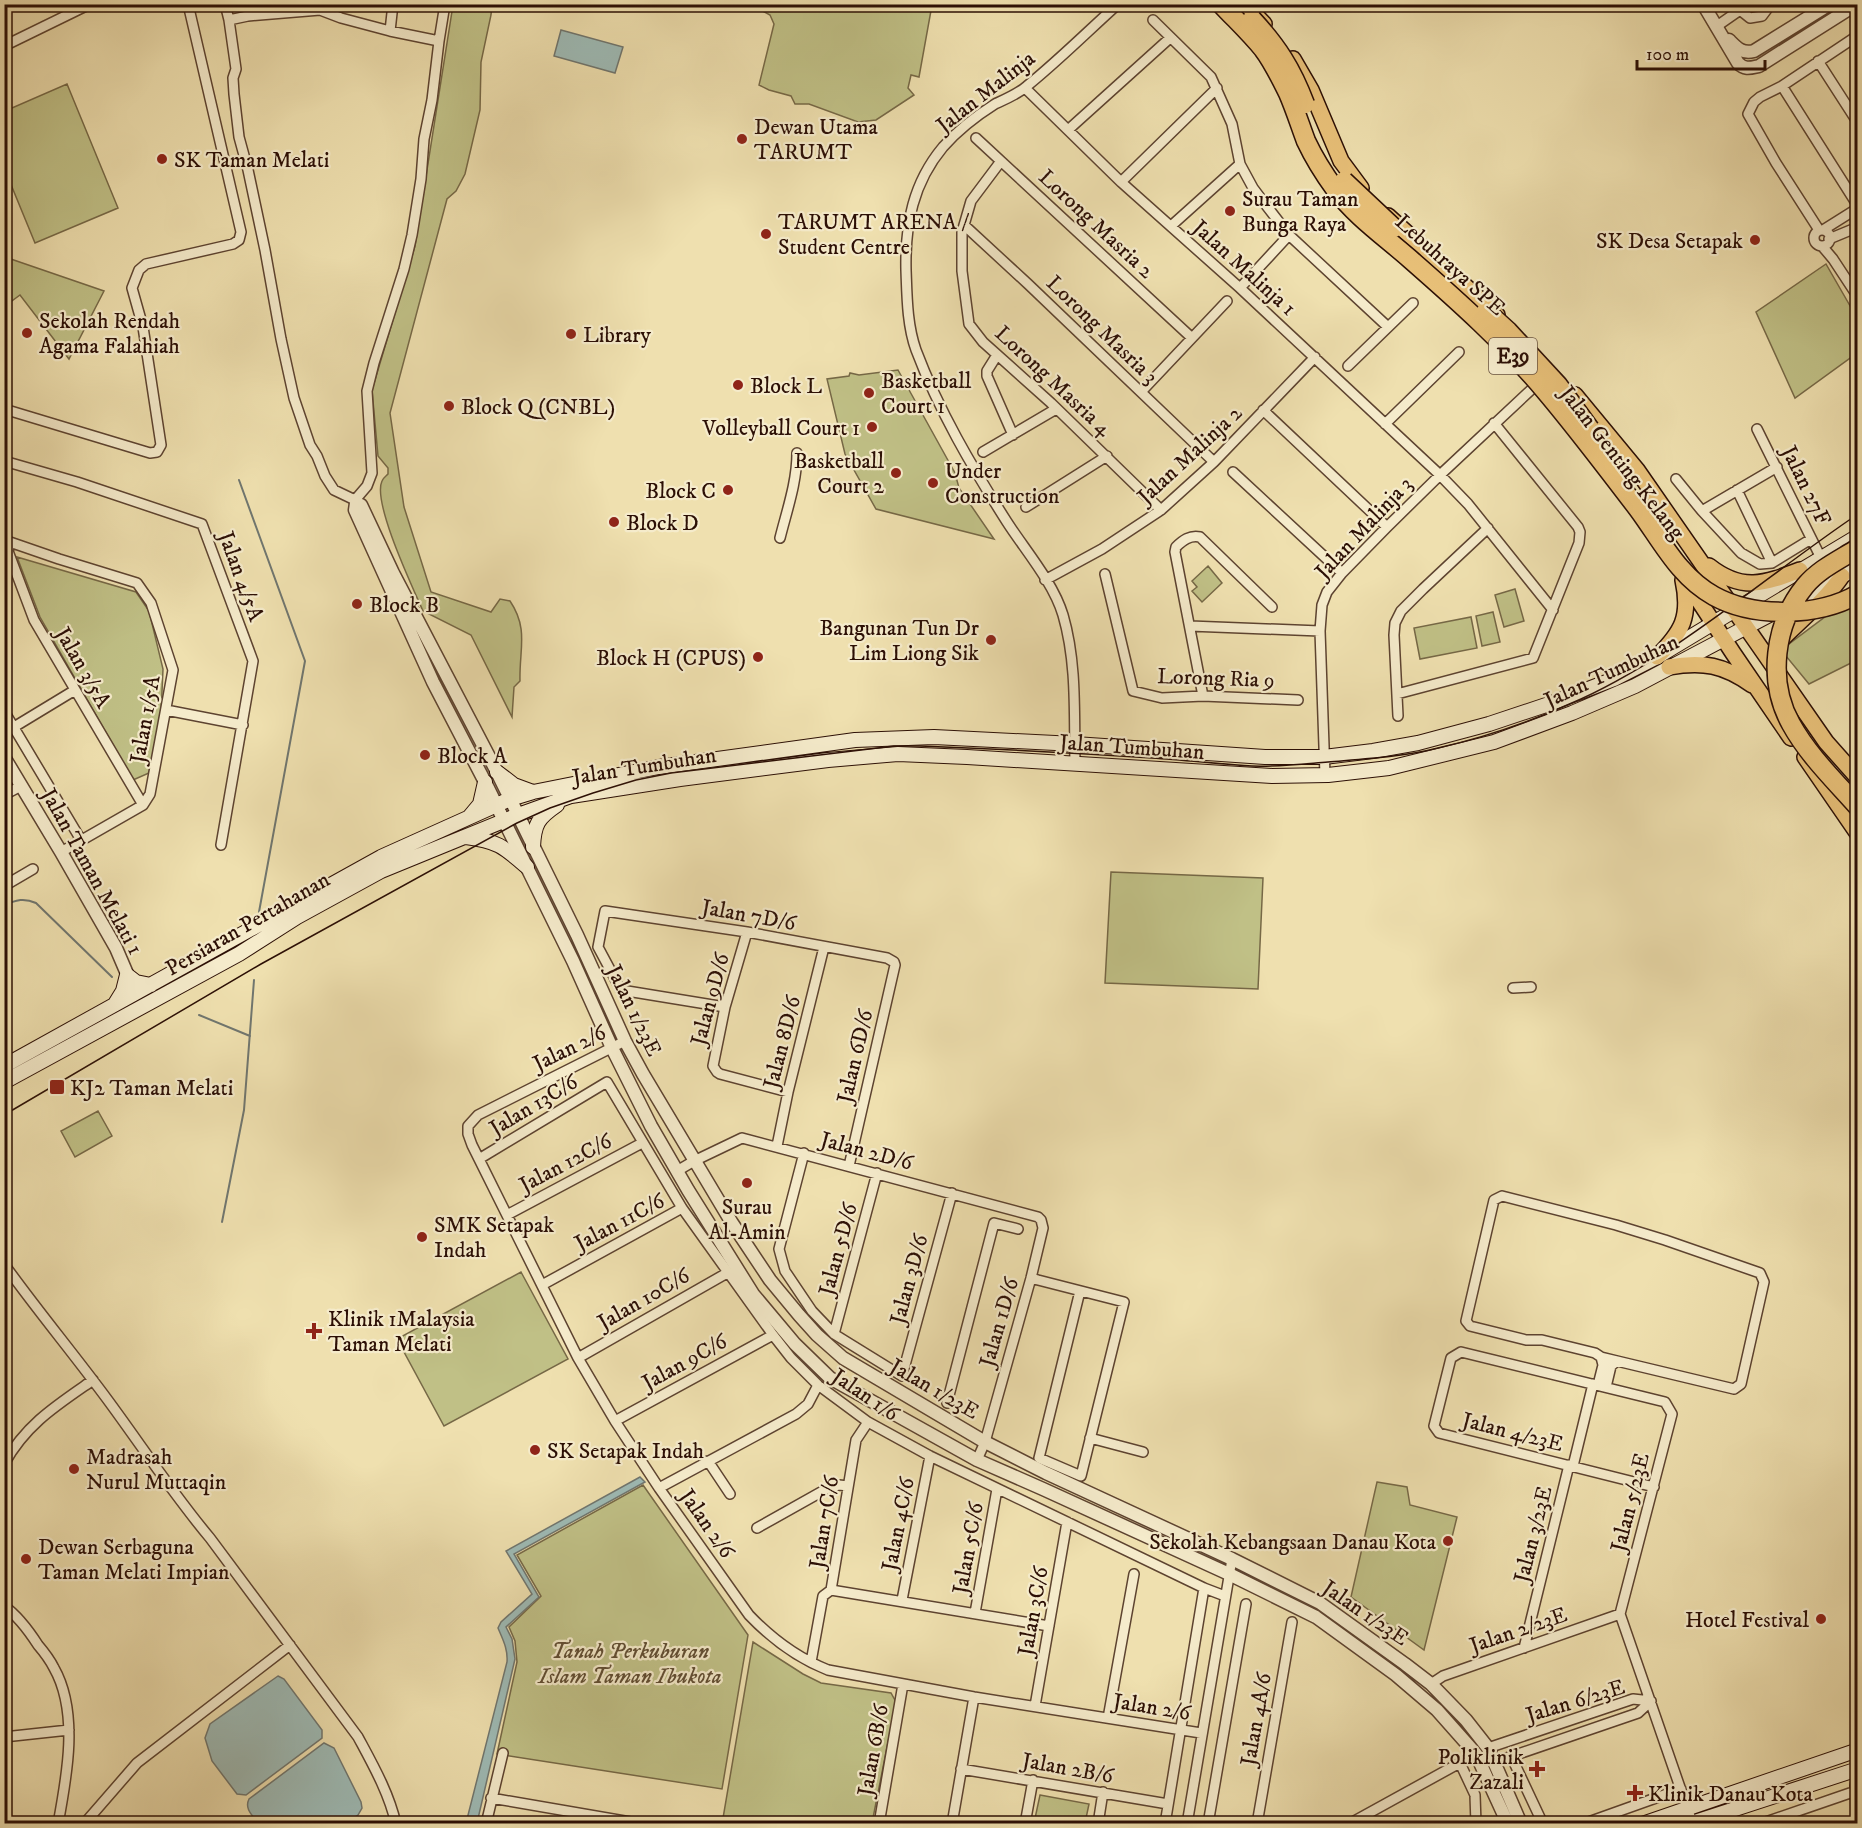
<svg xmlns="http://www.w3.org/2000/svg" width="1862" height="1828" viewBox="0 0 1862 1828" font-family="'IM FELL DW Pica',serif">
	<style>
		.green { fill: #c0c086; stroke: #766846; stroke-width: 1.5 }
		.water { fill: #9ebbb6; stroke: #70766f; stroke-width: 1.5 }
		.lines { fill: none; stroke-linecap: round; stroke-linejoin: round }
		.stream { stroke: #70766f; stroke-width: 2 }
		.minor-casing { stroke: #5d4330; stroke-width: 12 }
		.tertiary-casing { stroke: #5d4330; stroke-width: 15 }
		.secondary-casing { stroke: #2c0f05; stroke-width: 16 }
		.primary-casing { stroke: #2c0f05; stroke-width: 18 }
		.minor { stroke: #f5ebcb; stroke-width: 9 }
		.tertiary { stroke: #f5ebcb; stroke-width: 12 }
		.secondary { stroke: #f5ebcb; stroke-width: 14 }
		.primary { stroke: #e8c078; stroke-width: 15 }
		.tram { stroke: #2c0f05; stroke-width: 1.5 }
		.motorway-bridge-casing { stroke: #2c0f05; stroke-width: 21; stroke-linecap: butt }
		.motorway-bridge { stroke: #e8c078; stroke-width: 18 }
		.poi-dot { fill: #8f2418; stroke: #f5ebcb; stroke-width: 2 }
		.labels { text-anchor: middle; stroke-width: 4.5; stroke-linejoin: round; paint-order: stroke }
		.shield { fill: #f5ebcb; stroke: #685140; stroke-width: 1.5 }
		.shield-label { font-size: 21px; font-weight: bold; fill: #2c0f05 }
		.street-label { font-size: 22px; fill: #2c0f05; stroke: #f5ebcb }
		.poi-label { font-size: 22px; fill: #2c0f05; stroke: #f5ebcb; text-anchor: start }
		.park-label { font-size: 22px; font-style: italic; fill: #604d32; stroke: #f5ebcb }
	</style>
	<rect width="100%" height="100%" fill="#efe0af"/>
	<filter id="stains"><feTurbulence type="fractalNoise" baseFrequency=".00333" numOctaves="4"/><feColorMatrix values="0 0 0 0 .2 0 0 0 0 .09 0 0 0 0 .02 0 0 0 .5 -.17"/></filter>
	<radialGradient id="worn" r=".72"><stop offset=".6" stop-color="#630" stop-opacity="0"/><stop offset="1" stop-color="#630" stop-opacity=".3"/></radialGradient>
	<path class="green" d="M453,5H492L491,15L481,62L480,110L465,174L456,191L447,199L390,413L404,507L431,592L491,612L500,599L510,601C529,629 519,650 520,681L514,687L512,717L471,635L423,611C413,588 372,502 382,481C383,478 386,476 388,474V468L378,456L372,390L415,246Z
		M752,5H932L919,77L911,75L908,88L914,95L876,120L858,122L809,104H795L791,96L769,90L759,85L774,24L770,15Z
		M67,84L118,208L35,243L5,170V111Z
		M5,257L104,291L69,359L20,295L5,306Z
		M1826,264L1857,318V353L1795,398L1756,312Z
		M898,370L955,473L959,488L994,539L876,509L845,454L827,379L849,376L850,373L859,375Z
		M17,557L136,592L149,611L163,669L161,714L149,773L133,780L40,617Z
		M1208,566L1222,583L1202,602L1192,591L1197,587L1192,581Z
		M1515,589L1524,621L1504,627L1495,595Z
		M1857,598V660L1809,684L1781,650L1829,614Z
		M1493,612L1500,642L1482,646L1476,616Z
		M1471,617L1477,648L1420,659L1414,628Z
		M1111,872L1263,878L1258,989L1105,983Z
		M98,1111L112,1136L75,1157L61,1131Z
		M521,1272L568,1359L444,1426L397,1339Z
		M1377,1482L1407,1487L1410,1505L1457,1517L1424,1650L1351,1597Z
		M643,1485L748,1635L722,1789L497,1754L517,1662L515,1641L509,1627L541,1596L517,1555Z
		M753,1642L803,1674L821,1683L891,1693L896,1702L872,1823L722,1824Z
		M1040,1795L1089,1804L1085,1823H1034Z"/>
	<path class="water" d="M561,30L623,47L615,73L554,56Z
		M640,1477L645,1482L514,1554L539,1597L506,1627L512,1639L515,1659L477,1823H466L507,1662C508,1649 503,1640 498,1628L501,1622L532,1594L506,1551Z
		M278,1676L284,1679L322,1730V1738L246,1795L237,1794L212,1761L205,1738L210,1724Z
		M324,1743L334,1748L361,1802L362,1808L358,1815L346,1823H258C253,1816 244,1809 249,1799Z"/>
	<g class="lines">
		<path class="stream" d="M239,480L305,661L259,912
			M4,906C16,899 25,898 36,903L112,977
			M199,1015L250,1036
			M222,1222L244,1110L254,980"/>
		<g class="minor-casing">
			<path id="minor" d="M225,4L229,20L236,69L233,78L234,94L239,137L248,170L265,250L281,339L294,398L310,445L317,456L325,476L334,490L355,500L356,503
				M229,20L248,16L320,10L341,18L390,31L439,41
				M1153,20L1211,77L1232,124L1240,164L1253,188L1262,200L1289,235L1388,327
				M1717,26L1740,10L1750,18L1762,16L1771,4
				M390,31L393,4
				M4,46L90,4
				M1818,61L1858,123
				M1782,86L1858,206
				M1025,88L1121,182L1240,288L1440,475L1468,504L1553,610
				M1068,130L1170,38
				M976,138L1192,338
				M1001,161L971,201L962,232V271L969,324L983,342L1051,403L1161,510
				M1121,182L1217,88
				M964,225L1028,284L1214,462
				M1171,226L1240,164
				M1819,230L1776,163L1748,114L1754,102L1760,97L1782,86L1854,38L1858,41
				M1823,230L1858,208
				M1814 238a8 8 0 1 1 16 0a8 8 0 1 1-16 0Z
				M1829,239L1858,227
				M1822,246L1833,259L1858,297
				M1240,288L1289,235
				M997,355L987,371V376L1013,435
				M1348,366L1413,303
				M1141,392L1227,301
				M4,409L150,453L157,452L161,445L143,327L132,288L139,270L146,264L233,244L239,240L241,232L188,4
				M1263,410L1387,527
				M1385,424L1459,352
				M1757,429L1821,558
				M983,452L1056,409
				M4,461L77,482L202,524L253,661L221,845
				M1233,472L1342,573
				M1676,479L1702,511L1741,553L1760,564L1772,563L1811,539
				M1737,490L1772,563
				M355,500L367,486L372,473L367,391L374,363L404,269L412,235L421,179L424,139L432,100L439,41L445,4
				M1026,507L1107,456
				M1702,511L1777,467
				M780,538C787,510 797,482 797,453
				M4,540L59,559L137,583L151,603L173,670L150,794L143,805L61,852
				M10,542L8,551L34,620L143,805
				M1105,574L1133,691L1162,698L1203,696L1298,700
				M1045,580L1102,549L1161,510L1214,462L1315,357
				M1190,626L1320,631
				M1397,694L1533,658L1579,543L1580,532L1578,527L1494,423
				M1203,696L1175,552L1176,547C1183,540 1190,535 1200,537L1272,607
				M166,710L243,725
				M4,711L81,840
				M1398,716L1394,635L1395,623L1401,611L1423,589L1488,528
				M14,727L75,690
				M1075,763C1074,714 1077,663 1063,615C1053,582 1025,550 1007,522C972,467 939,411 916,350C907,325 907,296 906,270C905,224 913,183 943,147C958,130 976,116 995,104C1006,99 1018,94 1027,86C1058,61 1087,32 1118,4
				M1325,775L1320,631L1322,605L1327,592L1342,573L1387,527L1440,475L1534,387
				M4,795L21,786
				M4,886L33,869
				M747,932L725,1007L713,1066L717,1072L720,1074L788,1092
				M1513,988L1531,987
				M725,1007L621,990L598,947L605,911L747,932L887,958L894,962L895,965L849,1166
				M625,1041L478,1115L468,1126V1134L472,1145L578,1358L615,1421L659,1488L749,1615C771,1638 797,1658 828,1670L974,1697L1201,1733
				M777,1146L788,1092L824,947
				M804,1153L779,1249L785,1271L812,1311L834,1334L902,1376L952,1193
				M479,1159L607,1082L682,1208L773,1335L791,1358L818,1385L868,1422L930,1456L1204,1588L1225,1596
				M677,1171L694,1161L742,1138L1038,1217L1041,1220L1043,1228L1031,1278L985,1442L977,1460
				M1502,1196L1616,1225L1665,1240L1760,1273L1764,1282L1741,1384L1734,1389L1617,1361L1601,1357L1595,1353L1542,1340H1526L1470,1326L1466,1321L1494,1200Z
				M507,1215L642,1143
				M4,1264C37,1310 73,1353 107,1399C141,1445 173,1494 210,1538L358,1737C373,1765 389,1793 396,1824
				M1031,1278L1038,1280L1124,1302L1081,1476L1039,1458L1080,1291
				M542,1285L682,1208
				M834,1334L877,1173
				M578,1358L727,1273
				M1598,1385L1603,1365L1601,1357
				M1606,1387L1611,1366L1617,1361
				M947,1403L994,1223L1018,1229
				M615,1421L773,1335
				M1090,1438L1143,1452
				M708,1461L730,1494
				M4,1464C26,1424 57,1405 93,1380
				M1573,1466L1593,1384
				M1654,1487L1439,1433L1434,1426L1451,1358L1461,1352L1665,1402L1672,1414L1620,1614L1692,1822
				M659,1488L796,1414L808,1404L818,1385
				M757,1528L830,1487L839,1485L848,1486
				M831,1590L1049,1626
				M902,1600L930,1456
				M4,1606C18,1616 29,1631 38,1645C44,1652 50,1660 54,1668C79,1712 67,1776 58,1824
				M975,1613L997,1489
				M1524,1648L1569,1465
				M811,1662L823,1596L831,1590L856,1440L868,1422
				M1431,1684L1443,1676L1620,1614
				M1035,1706L1067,1522
				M1108,1718L1134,1574
				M4,1737L69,1730
				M1488,1748L1633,1699L1651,1701
				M1511,1756L1543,1824
				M1495,1762L1638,1713L1651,1701
				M1460,1763L1475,1795L1476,1824
				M961,1769L1168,1804
				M491,1798L642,1824
				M1857,1800L1855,1786L1858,1773
				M84,1824L137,1763L290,1645
				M486,1824L503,1753
				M879,1824L903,1684
				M952,1824L974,1697
				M1025,1824L1033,1780
				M1098,1824L1103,1792
				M1165,1824L1204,1588
				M1187,1824L1232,1559
				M1208,1824L1246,1604
				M1257,1824L1292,1622
				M1349,1824L1476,1754
				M1583,1824L1681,1789
				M1760,1824L1850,1793L1855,1794"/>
		</g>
		<g class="tertiary-casing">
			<path id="tertiary" d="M1703,4L1738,63C1745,70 1750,68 1759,66L1857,4
				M1729,40C1737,48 1742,54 1754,51L1830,4
				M4,757L61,852L116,948L131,983
				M1508,1824L1476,1754L1437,1710L1396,1675L1316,1617L1229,1574L1043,1489L977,1460L830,1378L795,1344L753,1294L688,1190L651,1126L612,1048L573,961L485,782L433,682L355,510L356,503L361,505L393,573L497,772L577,935L625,1041L643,1074L732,1223L770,1280L799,1315L817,1335L843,1358L985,1442L1046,1473L1232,1559L1320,1603L1405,1664L1431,1684L1466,1720L1488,1748L1521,1824"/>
		</g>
		<g class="secondary-casing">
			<path id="secondary" d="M1796,601L1858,567
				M497,772L514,785L533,792
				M470,816L480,804L485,782
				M466,837C498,841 504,847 527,867
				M533,847C534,824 538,818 557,805
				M115,1004L123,991L127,975L136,982L151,985
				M4,1066L381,857L510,799L533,792L659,767L855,740L934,737L1075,744L1265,757H1324L1373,751L1418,743L1489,724L1552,703L1614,679L1657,657L1858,536
				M4,1082L239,954L297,917L381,871L518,815L571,796L680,779L828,760L898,754L967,757L1272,776L1328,775L1389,768L1494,742L1572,713L1635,686L1777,611
				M1642,1824L1858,1750
				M1689,1824L1858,1769"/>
		</g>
		<g class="primary-casing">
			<path id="primary" d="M1245,4L1264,24
				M1293,59L1311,90L1341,161L1361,188
				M1388,216L1497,315
				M1575,395L1637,470L1826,742L1858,778
				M1709,566C1742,592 1764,584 1800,570
				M1684,578L1733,653L1791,738
				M1778,643C1799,621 1824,602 1842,576
				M1657,657C1682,632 1691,617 1683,580
				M1669,667C1703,661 1724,665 1752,685
				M1805,757L1858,834"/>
		</g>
		<use href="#minor" class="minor"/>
		<use href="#tertiary" class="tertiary"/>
		<use href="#secondary" class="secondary"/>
		<use href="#primary" class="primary"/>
		<path class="tram" d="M4,1115L261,964L517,823L550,808L593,793L636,780L671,773L894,746H920C997,749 1074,753 1152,758C1185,760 1219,764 1252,766C1277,767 1303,764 1328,762C1364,759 1403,757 1438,748C1487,737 1535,720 1581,699C1682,652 1766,576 1858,514"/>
		<g class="motorway-bridge-casing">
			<path id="motorway-bridge" d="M1221,4C1235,19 1250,33 1263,49C1273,62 1281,79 1288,93C1295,109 1300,125 1306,141C1314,158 1324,174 1335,189C1355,216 1385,237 1410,259C1458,301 1505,343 1546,392C1578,430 1608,470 1638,509C1661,540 1679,577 1714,596C1754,618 1818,617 1858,594
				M1252,19C1277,46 1292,69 1305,104
				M1344,181L1394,228
				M1486,311L1508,331L1558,385L1590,429
				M1858,548C1839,560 1819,569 1805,586C1774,624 1767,681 1791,724C1808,755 1835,781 1858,807"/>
		</g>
		<use href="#motorway-bridge" class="motorway-bridge"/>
	</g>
	<g class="poi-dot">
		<circle cx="742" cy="139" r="6"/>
		<circle cx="162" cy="159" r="6"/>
		<circle cx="1230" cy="211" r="6"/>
		<circle cx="766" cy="234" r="6"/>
		<circle cx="1755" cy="240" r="6"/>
		<circle cx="27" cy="333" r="6"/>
		<circle cx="571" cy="334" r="6"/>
		<circle cx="738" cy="385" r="6"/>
		<circle cx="869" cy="393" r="6"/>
		<circle cx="449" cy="406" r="6"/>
		<circle cx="872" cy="427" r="6"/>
		<circle cx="896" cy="473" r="6"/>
		<circle cx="933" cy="483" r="6"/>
		<circle cx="728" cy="490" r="6"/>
		<circle cx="614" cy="522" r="6"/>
		<circle cx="357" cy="604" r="6"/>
		<circle cx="991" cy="640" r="6"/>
		<circle cx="758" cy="657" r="6"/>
		<circle cx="425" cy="755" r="6"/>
		<rect x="49" y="1079" width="16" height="16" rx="3"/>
		<circle cx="747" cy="1183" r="6"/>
		<circle cx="422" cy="1237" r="6"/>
		<path d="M311 1322h6v6h6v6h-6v6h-6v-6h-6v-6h6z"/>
		<circle cx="535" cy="1450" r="6"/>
		<circle cx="74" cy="1469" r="6"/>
		<circle cx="1448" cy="1541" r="6"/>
		<circle cx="26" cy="1559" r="6"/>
		<circle cx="1821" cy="1619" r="6"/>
		<path d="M1534 1760h6v6h6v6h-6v6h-6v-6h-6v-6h6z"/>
		<path d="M1632 1784h6v6h6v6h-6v6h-6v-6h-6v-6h6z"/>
	</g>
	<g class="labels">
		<rect class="shield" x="1489" y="338" width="48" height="36" rx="4.5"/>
		<g class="shield-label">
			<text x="1513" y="363">E39</text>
		</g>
		<g class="street-label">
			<text transform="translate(985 91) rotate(-38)" y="8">Jalan Malinja</text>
			<text transform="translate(1097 223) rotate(43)" y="8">Lorong Masria 2</text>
			<text transform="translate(1451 264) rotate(42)" y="8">Lebuhraya SPE</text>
			<text transform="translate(1245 267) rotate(42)" y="8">Jalan Malinja 1</text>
			<text transform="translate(1103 329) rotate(44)" y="8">Lorong Masria 3</text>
			<text transform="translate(1054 380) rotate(43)" y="8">Lorong Masria 4</text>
			<text transform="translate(1189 454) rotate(-43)" y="8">Jalan Malinja 2</text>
			<text transform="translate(1623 462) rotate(52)" y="8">Jalan Genting Kelang</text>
			<text transform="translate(1807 485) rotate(64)" y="8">Jalan 27F</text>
			<text transform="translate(1363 527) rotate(-47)" y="8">Jalan Malinja 3</text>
			<text transform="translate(242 576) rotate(70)" y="8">Jalan 4/5A</text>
			<text transform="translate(84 667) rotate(60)" y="8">Jalan 3/5A</text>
			<text transform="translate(1611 670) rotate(-25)" y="8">Jalan Tumbuhan</text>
			<text transform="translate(1216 677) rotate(2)" y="8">Lorong Ria 9</text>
			<text transform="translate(144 719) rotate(-80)" y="8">Jalan 1/5A</text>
			<text transform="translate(1132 746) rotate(4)" y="8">Jalan Tumbuhan</text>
			<text transform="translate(644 765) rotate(-9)" y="8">Jalan Tumbuhan</text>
			<text transform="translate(93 871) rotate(61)" y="8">Jalan Taman Melati 1</text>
			<text transform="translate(749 914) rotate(10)" y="8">Jalan 7D/6</text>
			<text transform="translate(247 923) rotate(-30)" y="8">Persiaran Pertahanan</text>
			<text transform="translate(709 999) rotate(-75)" y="8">Jalan 9D/6</text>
			<text transform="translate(635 1010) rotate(64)" y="8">Jalan 1/23E</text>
			<text transform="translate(781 1042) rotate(-76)" y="8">Jalan 8D/6</text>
			<text transform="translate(569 1047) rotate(-26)" y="8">Jalan 2/6</text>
			<text transform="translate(854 1056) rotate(-77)" y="8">Jalan 6D/6</text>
			<text transform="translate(533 1104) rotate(-31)" y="8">Jalan 13C/6</text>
			<text transform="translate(867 1150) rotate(15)" y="8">Jalan 2D/6</text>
			<text transform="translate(565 1162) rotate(-28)" y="8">Jalan 12C/6</text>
			<text transform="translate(619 1221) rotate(-28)" y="8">Jalan 11C/6</text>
			<text transform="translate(837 1249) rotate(-75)" y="8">Jalan 5D/6</text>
			<text transform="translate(908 1279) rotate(-75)" y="8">Jalan 3D/6</text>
			<text transform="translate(643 1298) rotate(-30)" y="8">Jalan 10C/6</text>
			<text transform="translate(998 1322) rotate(-74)" y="8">Jalan 1D/6</text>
			<text transform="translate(684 1361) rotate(-29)" y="8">Jalan 9C/6</text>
			<text transform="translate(935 1388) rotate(30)" y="8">Jalan 1/23E</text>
			<text transform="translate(866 1394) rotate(34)" y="8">Jalan 1/6</text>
			<text transform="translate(1513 1431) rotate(14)" y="8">Jalan 4/23E</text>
			<text transform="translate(1629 1502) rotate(-76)" y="8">Jalan 5/23E</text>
			<text transform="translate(823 1522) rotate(-81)" y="8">Jalan 7C/6</text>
			<text transform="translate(708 1523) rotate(55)" y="8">Jalan 2/6</text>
			<text transform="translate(897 1524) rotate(-79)" y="8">Jalan 4C/6</text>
			<text transform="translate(1532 1534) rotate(-76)" y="8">Jalan 3/23E</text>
			<text transform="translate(967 1548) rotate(-80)" y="8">Jalan 5C/6</text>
			<text transform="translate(1032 1611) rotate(-80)" y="8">Jalan 3C/6</text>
			<text transform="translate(1366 1612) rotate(34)" y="8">Jalan 1/23E</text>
			<text transform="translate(1518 1629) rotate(-19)" y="8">Jalan 2/23E</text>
			<text transform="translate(1575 1700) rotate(-17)" y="8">Jalan 6/23E</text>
			<text transform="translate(1152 1706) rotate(9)" y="8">Jalan 2/6</text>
			<text transform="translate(1255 1719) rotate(-80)" y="8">Jalan 4A/6</text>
			<text transform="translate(872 1750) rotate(-80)" y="8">Jalan 6B/6</text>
			<text transform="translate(1068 1767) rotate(10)" y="8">Jalan 2B/6</text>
		</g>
		<g class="poi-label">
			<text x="754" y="134">Dewan Utama<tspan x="754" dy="25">TARUMT</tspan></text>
			<text x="174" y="167">SK Taman Melati</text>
			<text x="1242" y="206">Surau Taman<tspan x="1242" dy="25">Bunga Raya</tspan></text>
			<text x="778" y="229">TARUMT ARENA /<tspan x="778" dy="25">Student Centre</tspan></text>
			<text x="1743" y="248" text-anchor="end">SK Desa Setapak</text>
			<text x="39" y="328">Sekolah Rendah<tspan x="39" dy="25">Agama Falahiah</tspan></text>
			<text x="583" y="342">Library</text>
			<text x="881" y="388">Basketball<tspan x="881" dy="25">Court 1</tspan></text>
			<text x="750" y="393">Block L</text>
			<text x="461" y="414">Block Q (CNBL)</text>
			<text x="860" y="435" text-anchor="end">Volleyball Court 1</text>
			<text x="884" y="468" text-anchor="end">Basketball<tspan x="884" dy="25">Court 2</tspan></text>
			<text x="945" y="478">Under<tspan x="945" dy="25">Construction</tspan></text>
			<text x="716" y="498" text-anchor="end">Block C</text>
			<text x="626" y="530">Block D</text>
			<text x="369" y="612">Block B</text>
			<text x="979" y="635" text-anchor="end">Bangunan Tun Dr<tspan x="979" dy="25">Lim Liong Sik</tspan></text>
			<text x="746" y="665" text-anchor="end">Block H (CPUS)</text>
			<text x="437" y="763">Block A</text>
			<text x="70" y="1095">KJ2 Taman Melati</text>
			<text x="747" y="1214" text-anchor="middle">Surau<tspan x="747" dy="25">Al-Amin</tspan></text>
			<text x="434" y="1232">SMK Setapak<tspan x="434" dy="25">Indah</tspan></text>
			<text x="328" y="1326">Klinik 1Malaysia<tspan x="328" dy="25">Taman Melati</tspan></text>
			<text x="547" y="1458">SK Setapak Indah</text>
			<text x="86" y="1464">Madrasah<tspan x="86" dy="25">Nurul Muttaqin</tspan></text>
			<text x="1436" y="1549" text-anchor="end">Sekolah Kebangsaan Danau Kota</text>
			<text x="38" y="1554">Dewan Serbaguna<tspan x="38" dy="25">Taman Melati Impian</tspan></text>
			<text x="1809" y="1627" text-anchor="end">Hotel Festival</text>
			<text x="1524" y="1764" text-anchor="end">Poliklinik<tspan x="1524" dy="25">Zazali</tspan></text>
			<text x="1648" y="1801">Klinik Danau Kota</text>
		</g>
		<g class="park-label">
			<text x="630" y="1658">Tanah Perkuburan<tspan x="630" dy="25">Islam Taman Ibukota</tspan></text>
		</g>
	</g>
	<rect width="1862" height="1828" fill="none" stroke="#efe0af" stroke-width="24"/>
	<rect x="6" y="6" width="1850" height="1816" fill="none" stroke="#2c0f05" stroke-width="3"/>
	<rect x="12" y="12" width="1838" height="1804" fill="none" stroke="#2c0f05" stroke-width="1.5"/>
	<path d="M1637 60v9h128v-9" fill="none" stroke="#2c0f05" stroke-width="3"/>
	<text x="1646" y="60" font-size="18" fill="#2c0f05" stroke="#f5ebcb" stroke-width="4.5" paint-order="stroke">100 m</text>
	<rect width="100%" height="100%" filter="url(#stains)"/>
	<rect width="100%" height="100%" fill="url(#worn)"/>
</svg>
